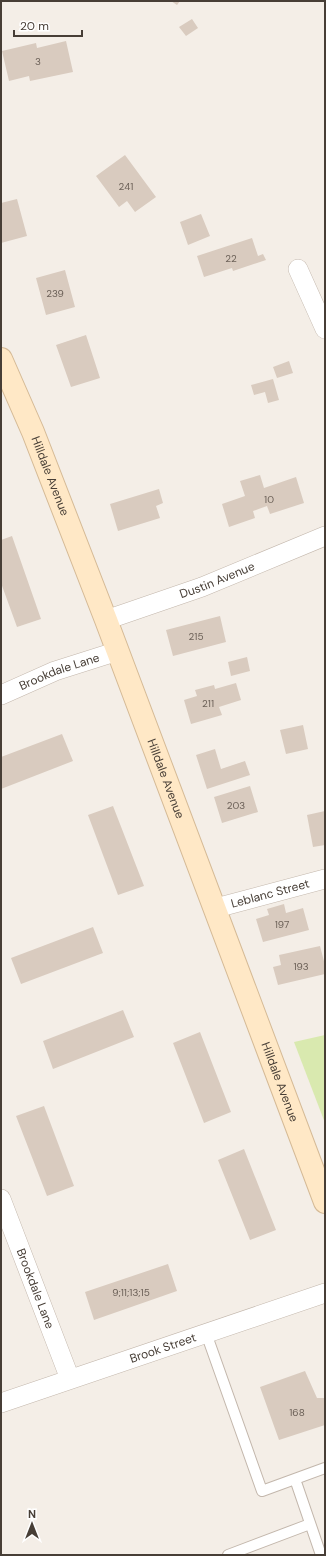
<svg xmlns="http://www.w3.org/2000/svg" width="326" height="1556" viewBox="0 0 326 1556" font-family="'DM Sans',sans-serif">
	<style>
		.green { fill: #d9e9af }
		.building { fill: #d9cbbf }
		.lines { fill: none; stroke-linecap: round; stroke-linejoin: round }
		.lane-casing { stroke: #c3b7ac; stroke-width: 12 }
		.street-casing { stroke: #c3b7ac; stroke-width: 20 }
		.secondary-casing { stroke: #d5ba96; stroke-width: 24 }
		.lane { stroke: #fff; stroke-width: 10 }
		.street { stroke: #fff; stroke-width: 19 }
		.secondary { stroke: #ffe8c6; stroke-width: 22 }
		.labels { text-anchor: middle; stroke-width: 3; stroke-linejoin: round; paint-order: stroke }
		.number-label { font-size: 10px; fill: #6c6158 }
		.street-label { font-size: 12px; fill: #473e36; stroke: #fff }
	</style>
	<rect width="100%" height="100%" fill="#f4eee7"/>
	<path class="green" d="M325,1035V1123L294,1042Z"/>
	<path class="building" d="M171,1H180L177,5Z
		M192,19L198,28L186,36L179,27Z
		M66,41L73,72L30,81L29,76L9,81L2,51L36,43L37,48Z
		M125,155L156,197L135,212L127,201L119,207L96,176Z
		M17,199L27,236L1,243V203Z
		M201,214L210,236L188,245L180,222Z
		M252,238L258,256L263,254L266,260L233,271L232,268L204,277L197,256Z
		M65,270L75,307L46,315L36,278Z
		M86,335L100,378L71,387L56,345Z
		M289,361L293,373L277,378L273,367Z
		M273,379L279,400L268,403L265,392L254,395L251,385Z
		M260,475L264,488L296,477L304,503L270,514L267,506L253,511L255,518L229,527L222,504L245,496L240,481Z
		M159,489L163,503L156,506L160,518L118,531L110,504Z
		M12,536L41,619L17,627L1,583V540Z
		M220,616L226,642L173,656L166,630Z
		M247,657L250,671L231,676L228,662Z
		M236,683L241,700L219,707L222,715L191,724L184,700L197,696L195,690L214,685L215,689Z
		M303,725L308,749L286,754L280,730Z
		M62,734L73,761L1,789V757Z
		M215,749L221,769L245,761L250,775L207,789L196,755Z
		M250,786L258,812L222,823L214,797Z
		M113,806L144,886L118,895L88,815Z
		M325,811V845L313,847L307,815Z
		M284,904L286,913L303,908L309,930L263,942L256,919L269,915L267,909Z
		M93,927L103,953L21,984L11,958Z
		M320,946L325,965V974L278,985L273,967L281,965L279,955Z
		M123,1010L134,1037L53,1069L43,1041Z
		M200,1032L231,1112L204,1123L173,1043Z
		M44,1106L74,1186L47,1196L16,1116Z
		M244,1149L276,1230L250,1240L218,1160Z
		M168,1264L177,1291L94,1320L85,1292Z
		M305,1371L317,1398H325V1425L279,1440L260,1387Z"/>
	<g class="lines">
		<g class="lane-casing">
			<path id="lane" d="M206,1333L262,1491L325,1468
				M295,1479L321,1555
				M228,1555L310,1524"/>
		</g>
		<g class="street-casing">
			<g id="street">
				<path d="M298,269L325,329"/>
				<path id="s1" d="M106,620L202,587L325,536"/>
				<path id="s2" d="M1,695L55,671L118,651"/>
				<path id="s3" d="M216,908L325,879"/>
				<path id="s4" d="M1,1199L70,1379"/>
				<path id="s5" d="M1,1403L325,1293"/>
			</g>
		</g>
		<g class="secondary-casing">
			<g id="secondary">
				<path id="s6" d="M1,359L33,432L106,620L325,1202"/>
			</g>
		</g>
		<use href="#lane" class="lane"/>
		<use href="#street" class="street"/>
		<use href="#secondary" class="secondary"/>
	</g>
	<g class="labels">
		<g class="number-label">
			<text x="38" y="65">3</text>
			<text x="126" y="190">241</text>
			<text x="231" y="262">22</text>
			<text x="55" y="297">239</text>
			<text x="269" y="503">10</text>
			<text x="196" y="640">215</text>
			<text x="208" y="707">211</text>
			<text x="236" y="809">203</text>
			<text x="282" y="928">197</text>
			<text x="301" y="970">193</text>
			<text x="131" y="1296">9;11;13;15</text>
			<text x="297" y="1416">168</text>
		</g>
		<g class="street-label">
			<text dy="4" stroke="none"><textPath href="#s6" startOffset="127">Hilldale Avenue</textPath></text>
			<text dy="4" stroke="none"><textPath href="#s1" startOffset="118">Dustin Avenue</textPath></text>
			<text dy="4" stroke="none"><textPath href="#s2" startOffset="63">Brookdale Lane</textPath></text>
			<text dy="4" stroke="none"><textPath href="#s6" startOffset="451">Hilldale Avenue</textPath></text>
			<text dy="4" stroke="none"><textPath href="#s3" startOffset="56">Leblanc Street</textPath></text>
			<text dy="4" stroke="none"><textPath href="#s6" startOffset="775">Hilldale Avenue</textPath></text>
			<text dy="4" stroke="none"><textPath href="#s4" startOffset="96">Brookdale Lane</textPath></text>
			<text dy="4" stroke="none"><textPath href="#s5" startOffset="171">Brook Street</textPath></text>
		</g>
	</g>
	<rect width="326" height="1556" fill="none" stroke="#473e36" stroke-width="4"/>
	<g transform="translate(32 1524)" stroke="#ffffff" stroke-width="3" paint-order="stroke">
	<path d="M0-3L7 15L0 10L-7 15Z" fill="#473e36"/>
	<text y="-6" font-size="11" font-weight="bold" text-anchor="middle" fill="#473e36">N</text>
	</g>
	<path d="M14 30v6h68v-6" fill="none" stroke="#473e36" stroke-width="2"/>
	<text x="20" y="30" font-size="12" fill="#473e36" stroke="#ffffff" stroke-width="3" paint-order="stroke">20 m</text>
</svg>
